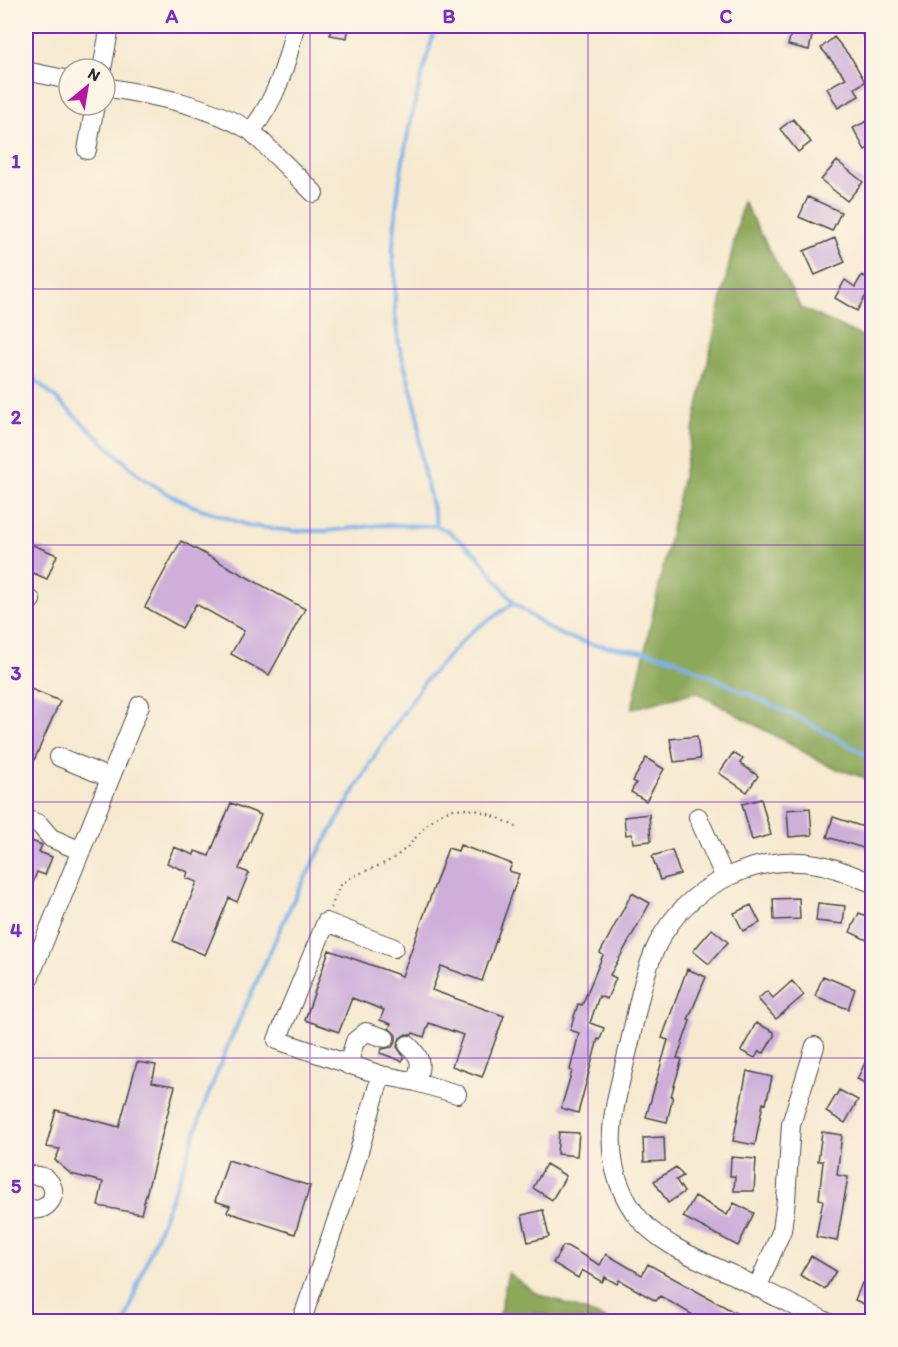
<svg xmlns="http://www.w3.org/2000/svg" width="898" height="1347" viewBox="0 0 898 1347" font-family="Itim,sans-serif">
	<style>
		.forest { fill: #8ca85a; stroke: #5c6a42; stroke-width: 1.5 }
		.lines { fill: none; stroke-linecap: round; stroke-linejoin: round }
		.stream { stroke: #7cb2ea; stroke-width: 4 }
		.building { fill: #cdafda }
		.minor-casing { stroke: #494844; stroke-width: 20 }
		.path { stroke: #494844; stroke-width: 2; stroke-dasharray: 1.5 4.5; stroke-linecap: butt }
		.minor { stroke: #fff; stroke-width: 18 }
		.grid { fill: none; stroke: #7b2cbf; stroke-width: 1.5; stroke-opacity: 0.55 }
		.neatline { fill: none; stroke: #7b2cbf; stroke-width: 2 }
		.grid-label { font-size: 20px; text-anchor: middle; font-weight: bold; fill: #7b2cbf }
	</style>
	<rect width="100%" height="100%" fill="#fcf5e5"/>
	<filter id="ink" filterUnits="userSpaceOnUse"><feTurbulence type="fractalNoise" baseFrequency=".0167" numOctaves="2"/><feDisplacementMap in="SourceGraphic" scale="12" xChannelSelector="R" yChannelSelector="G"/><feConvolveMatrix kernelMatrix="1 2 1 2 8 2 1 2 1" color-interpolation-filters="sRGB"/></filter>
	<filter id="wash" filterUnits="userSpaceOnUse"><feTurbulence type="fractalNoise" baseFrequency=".008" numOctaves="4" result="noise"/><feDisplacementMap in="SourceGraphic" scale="24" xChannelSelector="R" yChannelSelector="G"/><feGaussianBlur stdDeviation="1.35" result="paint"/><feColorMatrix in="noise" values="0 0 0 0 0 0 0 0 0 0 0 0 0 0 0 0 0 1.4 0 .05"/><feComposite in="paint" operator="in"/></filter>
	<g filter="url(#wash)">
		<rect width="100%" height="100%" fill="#f6e9d0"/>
		<path class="forest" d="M743,201L801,308L872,341V780L831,767L696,692L632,709Z
			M508,1273L534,1292L611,1321H568L536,1313L532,1321H498Z"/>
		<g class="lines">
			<path class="stream" d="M436,26C416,93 398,164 394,235C393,246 391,261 395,271V314L399,345L418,415L421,460L437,526
				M26,371L140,476L166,493L193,506L250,526L292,531H328L381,525L437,526L448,531L477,554L514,603L548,628L564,636L591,644L652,653L674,659L803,720L872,758
				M126,1322L137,1286L186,1160L205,1103L229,1043L291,905L320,850L377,752L424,682L471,632L514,603"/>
		</g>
		<g id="blocks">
			<path class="building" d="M331,26H349L347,38L330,35Z
				M793,26L814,27L809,50L788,45Z
				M834,37L852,59L865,82L855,88L859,96L838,108L827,88L846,78L821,48Z
				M873,118V146L865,150L853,128Z
				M793,119L811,142L798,152L780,129Z
				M837,161L863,182L847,201L821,180Z
				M808,197L841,212L832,231L799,217Z
				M835,238L845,262L815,275L804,251Z
				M862,275L873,281V283L857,311L835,298L845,280L855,287Z
				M181,541L305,609L269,675L231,654L244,631L196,604L182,628L145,607Z
				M26,542L57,555L47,579L26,570Z
				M26,687L60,701L26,779Z
				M697,736L700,759L674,762L670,739Z
				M733,753L743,759L740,763L758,776L747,792L719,773Z
				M646,758L664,769L646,801L631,792L636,783L633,781Z
				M761,799L771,835L752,840L742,804Z
				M231,803L261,815L239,869L249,873L237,902L229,898L205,955L173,941L197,882L186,878L188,872L167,863L174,847L194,855L195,851L209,856Z
				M810,808L812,835L789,837L787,810Z
				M649,814L651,841L633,843L632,834L626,835L624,817Z
				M833,817L873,830V851L827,837Z
				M26,839L42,845L39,852L52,857L45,875L37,872L26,900Z
				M460,845L512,864L509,871L519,874L482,981L441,966L432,990L504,1016L482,1077L452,1066L463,1035L429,1023L424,1037L413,1033L412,1035L406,1034L400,1038L397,1047L404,1057L402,1061L380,1053L382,1049L392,1047L396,1041V1035L389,1028L391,1024L380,1020L384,1010L352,998L339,1032L305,1020L329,950L402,976L448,848L458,851Z
				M672,850L680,874L660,880L652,856Z
				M632,893L650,903L610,975L616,978L607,999L599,996L590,1023L604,1028L600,1040L598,1039L578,1113L561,1108L572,1071L570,1070L579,1033L570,1030L578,1004L582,1005L603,955L600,953Z
				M799,898L800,919L774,920L773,899Z
				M818,903L845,906L843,924L816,921Z
				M751,905L760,923L743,931L734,913Z
				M859,913L873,919V943L850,932Z
				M712,929L728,942L709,964L693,951Z
				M687,969L706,977L688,1020L690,1021L677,1058L682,1059L671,1096H673L667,1122L646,1117L668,1040L662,1038Z
				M823,976L855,989L848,1009L815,996Z
				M792,981L804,995L776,1019L758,999L767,991L773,998Z
				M756,1023L774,1032V1036L764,1053L759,1051L755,1058L741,1051Z
				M873,1047V1087L857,1079Z
				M137,1062L156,1065L152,1082L175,1086L141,1214L98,1206L103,1182L71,1174L55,1160L60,1149L46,1147L56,1110L119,1127Z
				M747,1071L772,1077L766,1104L763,1103L755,1145L733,1141Z
				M839,1090L858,1100L845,1123L826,1112Z
				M559,1132L579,1133L577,1156L557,1154Z
				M822,1132L842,1135L837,1175L848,1177L837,1241L816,1237L823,1200L819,1199L823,1161H818Z
				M664,1137L665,1161L644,1162L643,1138Z
				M731,1157L756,1159L754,1191H734L735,1176H730Z
				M228,1160L310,1186L295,1234L227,1212L230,1206L215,1201Z
				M546,1164L566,1176L552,1200L533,1188Z
				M676,1167L683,1176L676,1180L684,1192L668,1203L654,1181Z
				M695,1196L727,1215L734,1203L754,1213L738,1246L683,1217Z
				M543,1210L549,1237L528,1242L522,1215Z
				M563,1246H567L600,1265L606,1254L642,1275L648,1264L752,1322H705L660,1296L656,1301L619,1280L617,1284L605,1277L602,1282L582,1270L578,1278L553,1263Z
				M811,1256L836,1271L825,1289L800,1275Z
				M862,1283L873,1288V1308L855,1300Z"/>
		</g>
	</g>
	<g filter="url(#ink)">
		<use href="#blocks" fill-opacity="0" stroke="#494844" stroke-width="1.5"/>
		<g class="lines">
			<g class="minor-casing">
				<path id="minor" d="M868,26L872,33
					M102,69L110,26
					M26,71L69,80
					M105,87C156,96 206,104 251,131L314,193
					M251,131C276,100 287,64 295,26
					M87,150L95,105
					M26,597L31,600
					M59,757L110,778
					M698,817L725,878
					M26,819L39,824L51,838L81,851
					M394,948L326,922L277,1040L381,1075L416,1082
					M26,986L140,705
					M408,1045C423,1059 421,1064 416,1082L457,1094
					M348,1065L355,1041L366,1032L385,1038
					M26,1175C32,1175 40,1175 45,1178C58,1186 55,1204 40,1209C36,1210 30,1209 26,1209
					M757,1288L782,1230L786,1200L791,1124L815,1046
					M301,1322L351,1179L381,1075
					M827,1322C795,1306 764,1291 733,1275C698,1259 657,1244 634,1212C597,1158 614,1108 628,1050C636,1016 642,977 657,945C686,887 753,853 817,864C836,867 854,876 872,883"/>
			</g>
			<path class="path" d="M331,908C334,901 337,889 342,884C359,870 382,868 399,854C417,841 431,811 455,809C477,807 498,817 516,827
				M26,1136L31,1135"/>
			<use href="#minor" class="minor"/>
		</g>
	</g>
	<path class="grid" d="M310,26V1322M588,26V1322M26,289H872M26,545H872M26,802H872M26,1058H872"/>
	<rect width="898" height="1347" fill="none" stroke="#fcf5e5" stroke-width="66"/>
	<g transform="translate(87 87) rotate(30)"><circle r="28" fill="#fcf5e5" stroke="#a8a49b" stroke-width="1.5"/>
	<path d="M0-4.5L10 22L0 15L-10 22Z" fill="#b5179e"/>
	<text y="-9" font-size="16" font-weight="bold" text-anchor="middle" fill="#2b2b2b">N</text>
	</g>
	<rect x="33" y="33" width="832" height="1281" class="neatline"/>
	<g class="grid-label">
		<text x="172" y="23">A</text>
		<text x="449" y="23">B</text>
		<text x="726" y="23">C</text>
		<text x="16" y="168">1</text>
		<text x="16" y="424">2</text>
		<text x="16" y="680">3</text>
		<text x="16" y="937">4</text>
		<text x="16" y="1193">5</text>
	</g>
</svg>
